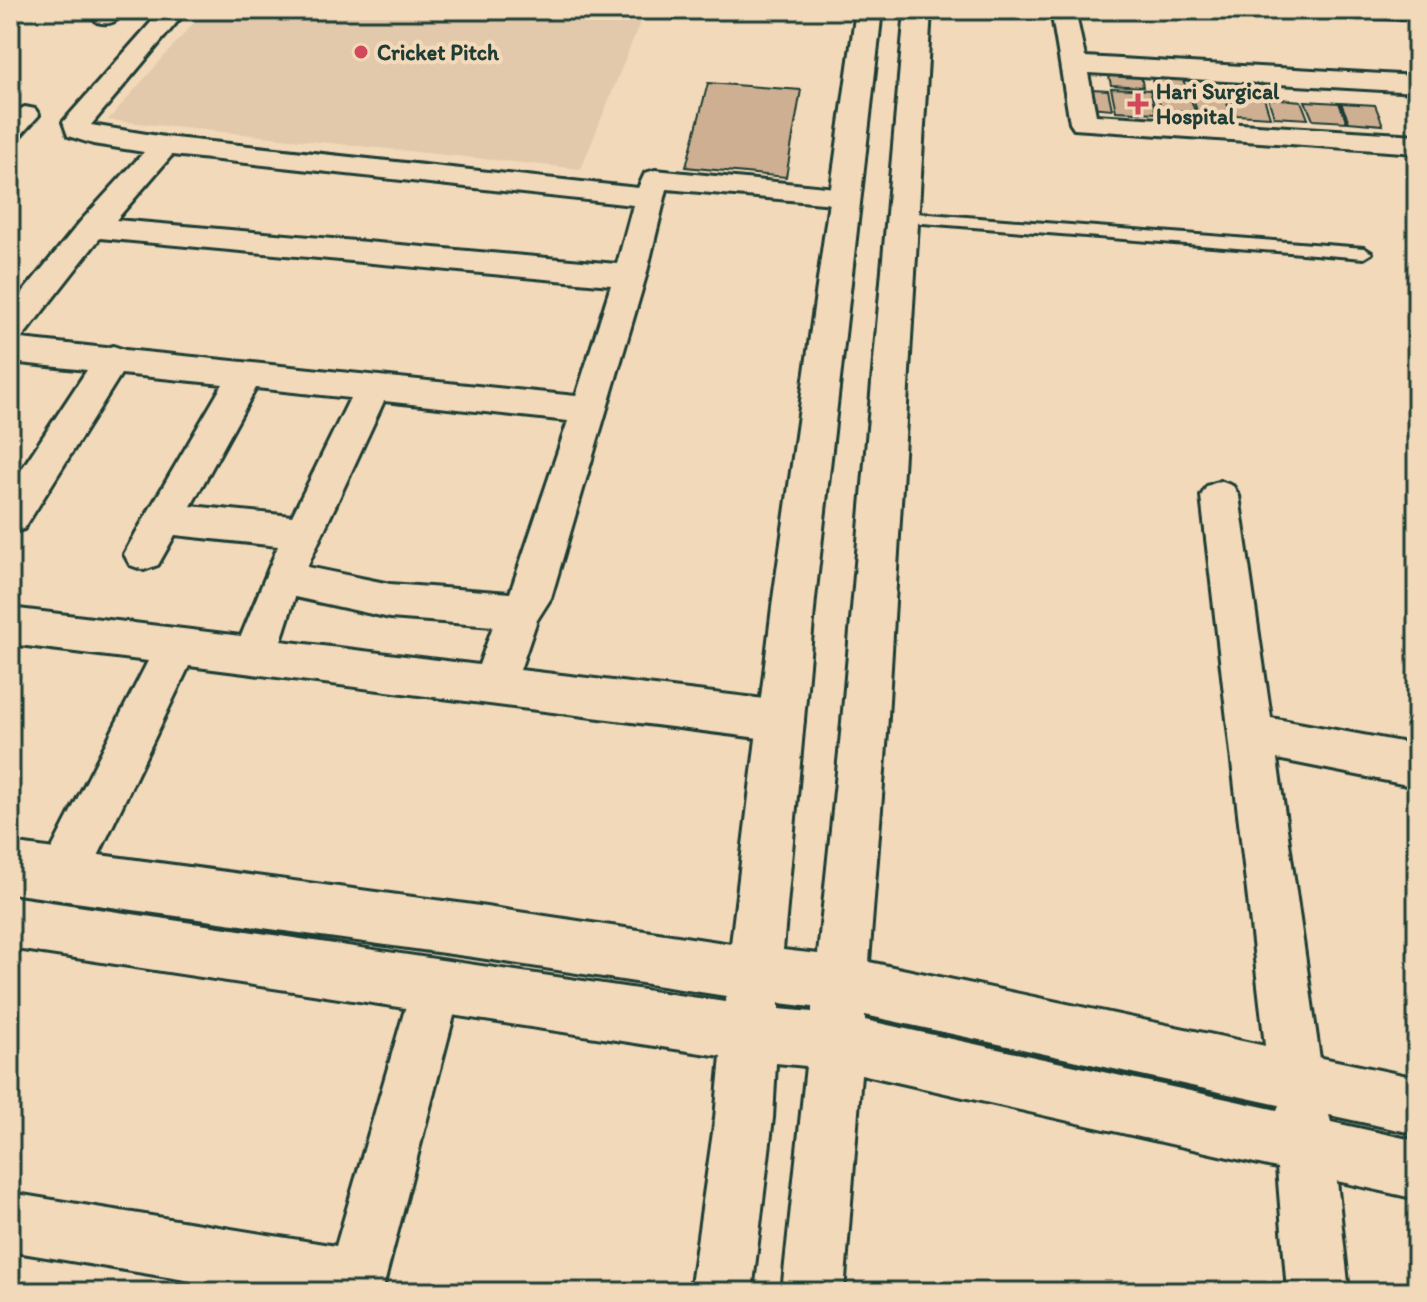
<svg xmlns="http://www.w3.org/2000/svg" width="1427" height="1302" viewBox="0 0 1427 1302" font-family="Itim,sans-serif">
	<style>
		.built { fill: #e2c9ab }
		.building { fill: #ceaf92; stroke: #1f3d34; stroke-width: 2 }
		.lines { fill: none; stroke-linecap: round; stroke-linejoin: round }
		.service-casing { stroke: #1f3d34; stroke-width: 6 }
		.minor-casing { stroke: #1f3d34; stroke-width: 6 }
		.tertiary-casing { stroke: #1f3d34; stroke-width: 6 }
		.service { fill: #f1d9b9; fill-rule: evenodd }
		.minor { fill: #f1d9b9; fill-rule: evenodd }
		.tertiary { fill: #f1d9b9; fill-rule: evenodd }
		.poi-dot { fill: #d1495b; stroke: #f1d9b9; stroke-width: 3 }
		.labels { text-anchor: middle; stroke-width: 8; stroke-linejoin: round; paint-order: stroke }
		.far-poi-label { font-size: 22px; font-weight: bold; fill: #1f3d34; stroke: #f1d9b9; text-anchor: start }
	</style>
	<rect width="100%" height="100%" fill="#f1d9b9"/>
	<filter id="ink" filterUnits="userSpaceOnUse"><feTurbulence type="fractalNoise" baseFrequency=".0125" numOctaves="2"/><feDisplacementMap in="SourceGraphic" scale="16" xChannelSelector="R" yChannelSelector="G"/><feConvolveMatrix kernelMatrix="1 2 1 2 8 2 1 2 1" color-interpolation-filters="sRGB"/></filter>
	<g filter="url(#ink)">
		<path class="built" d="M205,10H645L581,169L108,120Z"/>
		<path class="building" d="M1107,67L1140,69L1143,87L1111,85Z
			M1149,69L1181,71L1186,89L1154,87Z
			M708,83L801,90L786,177L686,167Z
			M1075,88L1108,90L1112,109L1078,106Z
			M1111,88L1150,90L1156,113L1116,111Z
			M1156,91L1189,93L1195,112L1161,109Z
			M1192,93L1225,95L1230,114L1197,112Z
			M1230,96L1264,98L1270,117L1236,115Z
			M1268,98L1301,101L1308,119L1274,117Z
			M1305,101L1339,103L1347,122L1313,120Z
			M1341,103L1375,105L1383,125L1349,122Z"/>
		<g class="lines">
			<g class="service-casing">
				<path id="service" d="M903,212L1364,248L1372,253L1364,258L897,221L895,217Z"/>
			</g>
			<g class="minor-casing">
				<path id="minor" d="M99,10H125C118,21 111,26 97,22L93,17Z
					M162,10H187L91,125L165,137L638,188L645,173L655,170L856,190L860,196L856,202L845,205L667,189L646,276L551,598L537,620L520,670L782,701L798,707L804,721L798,735L782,741L189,666L80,894L63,901L46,894L39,877L46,860L148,661L10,644V608L241,636L278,546L175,535L158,565L144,570L130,565L124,554L130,543L223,384L121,374L24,529L10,533V487L87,370L10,362V308L81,221L144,152L93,144L68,136L63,122ZM172,155L633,205L617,264L116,220ZM100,238L611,285L576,396L125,350L113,346L106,348L21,339ZM256,388L350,398L292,516L191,506ZM384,401L568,421L510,593L390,584L307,567ZM295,597L390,618L493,626L479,665L281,641Z
					M1051,10H1075L1085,57L1417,76V92L1088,73L1096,115L1417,135V153L1074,129L1070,123Z
					M25,107L35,109L39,115L20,136L10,138V114Z
					M1220,481L1233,486L1239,496L1271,718L1417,745V787L1277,759L1323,1080L1315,1099L1296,1107L1277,1099L1269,1080L1201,496L1207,486Z
					M437,960L455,967L462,985L382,1292H258L10,1251V1193L336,1246L412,985L419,967Z"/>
			</g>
			<g class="tertiary-casing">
				<path id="tertiary" d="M856,10H882L815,599L783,950L818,954L841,733L905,10H931L887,733L869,962L1417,1078V1134L1329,1115L1331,1122L1417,1141V1199L1337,1181L1349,1292H1287L1277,1168L861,1074L844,1292H782L806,1066L776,1063L773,1118L752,1292H690L715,1118L721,1056L10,948V896L725,1002L726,996L473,957L10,893V843L473,905L731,944L773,599ZM779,1003L812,1007V1012L779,1009ZM865,1015L1279,1105L1277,1110L865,1020Z
					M1349,10H1417V20L1353,16Z"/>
			</g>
			<use href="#service" class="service"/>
			<use href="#minor" class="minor"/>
			<use href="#tertiary" class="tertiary"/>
		</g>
	</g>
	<g class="poi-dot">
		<circle cx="361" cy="52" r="8"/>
		<path d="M1134 92h8v8h8v8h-8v8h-8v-8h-8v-8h8z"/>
	</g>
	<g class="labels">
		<g class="far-poi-label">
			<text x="377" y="60">Cricket Pitch</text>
			<text x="1156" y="99">Hari Surgical<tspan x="1156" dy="25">Hospital</tspan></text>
		</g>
	</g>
	<rect width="1427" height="1302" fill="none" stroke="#f1d9b9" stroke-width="40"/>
	<rect x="20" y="20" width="1387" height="1262" fill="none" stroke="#1f3d34" stroke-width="3" filter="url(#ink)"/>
</svg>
